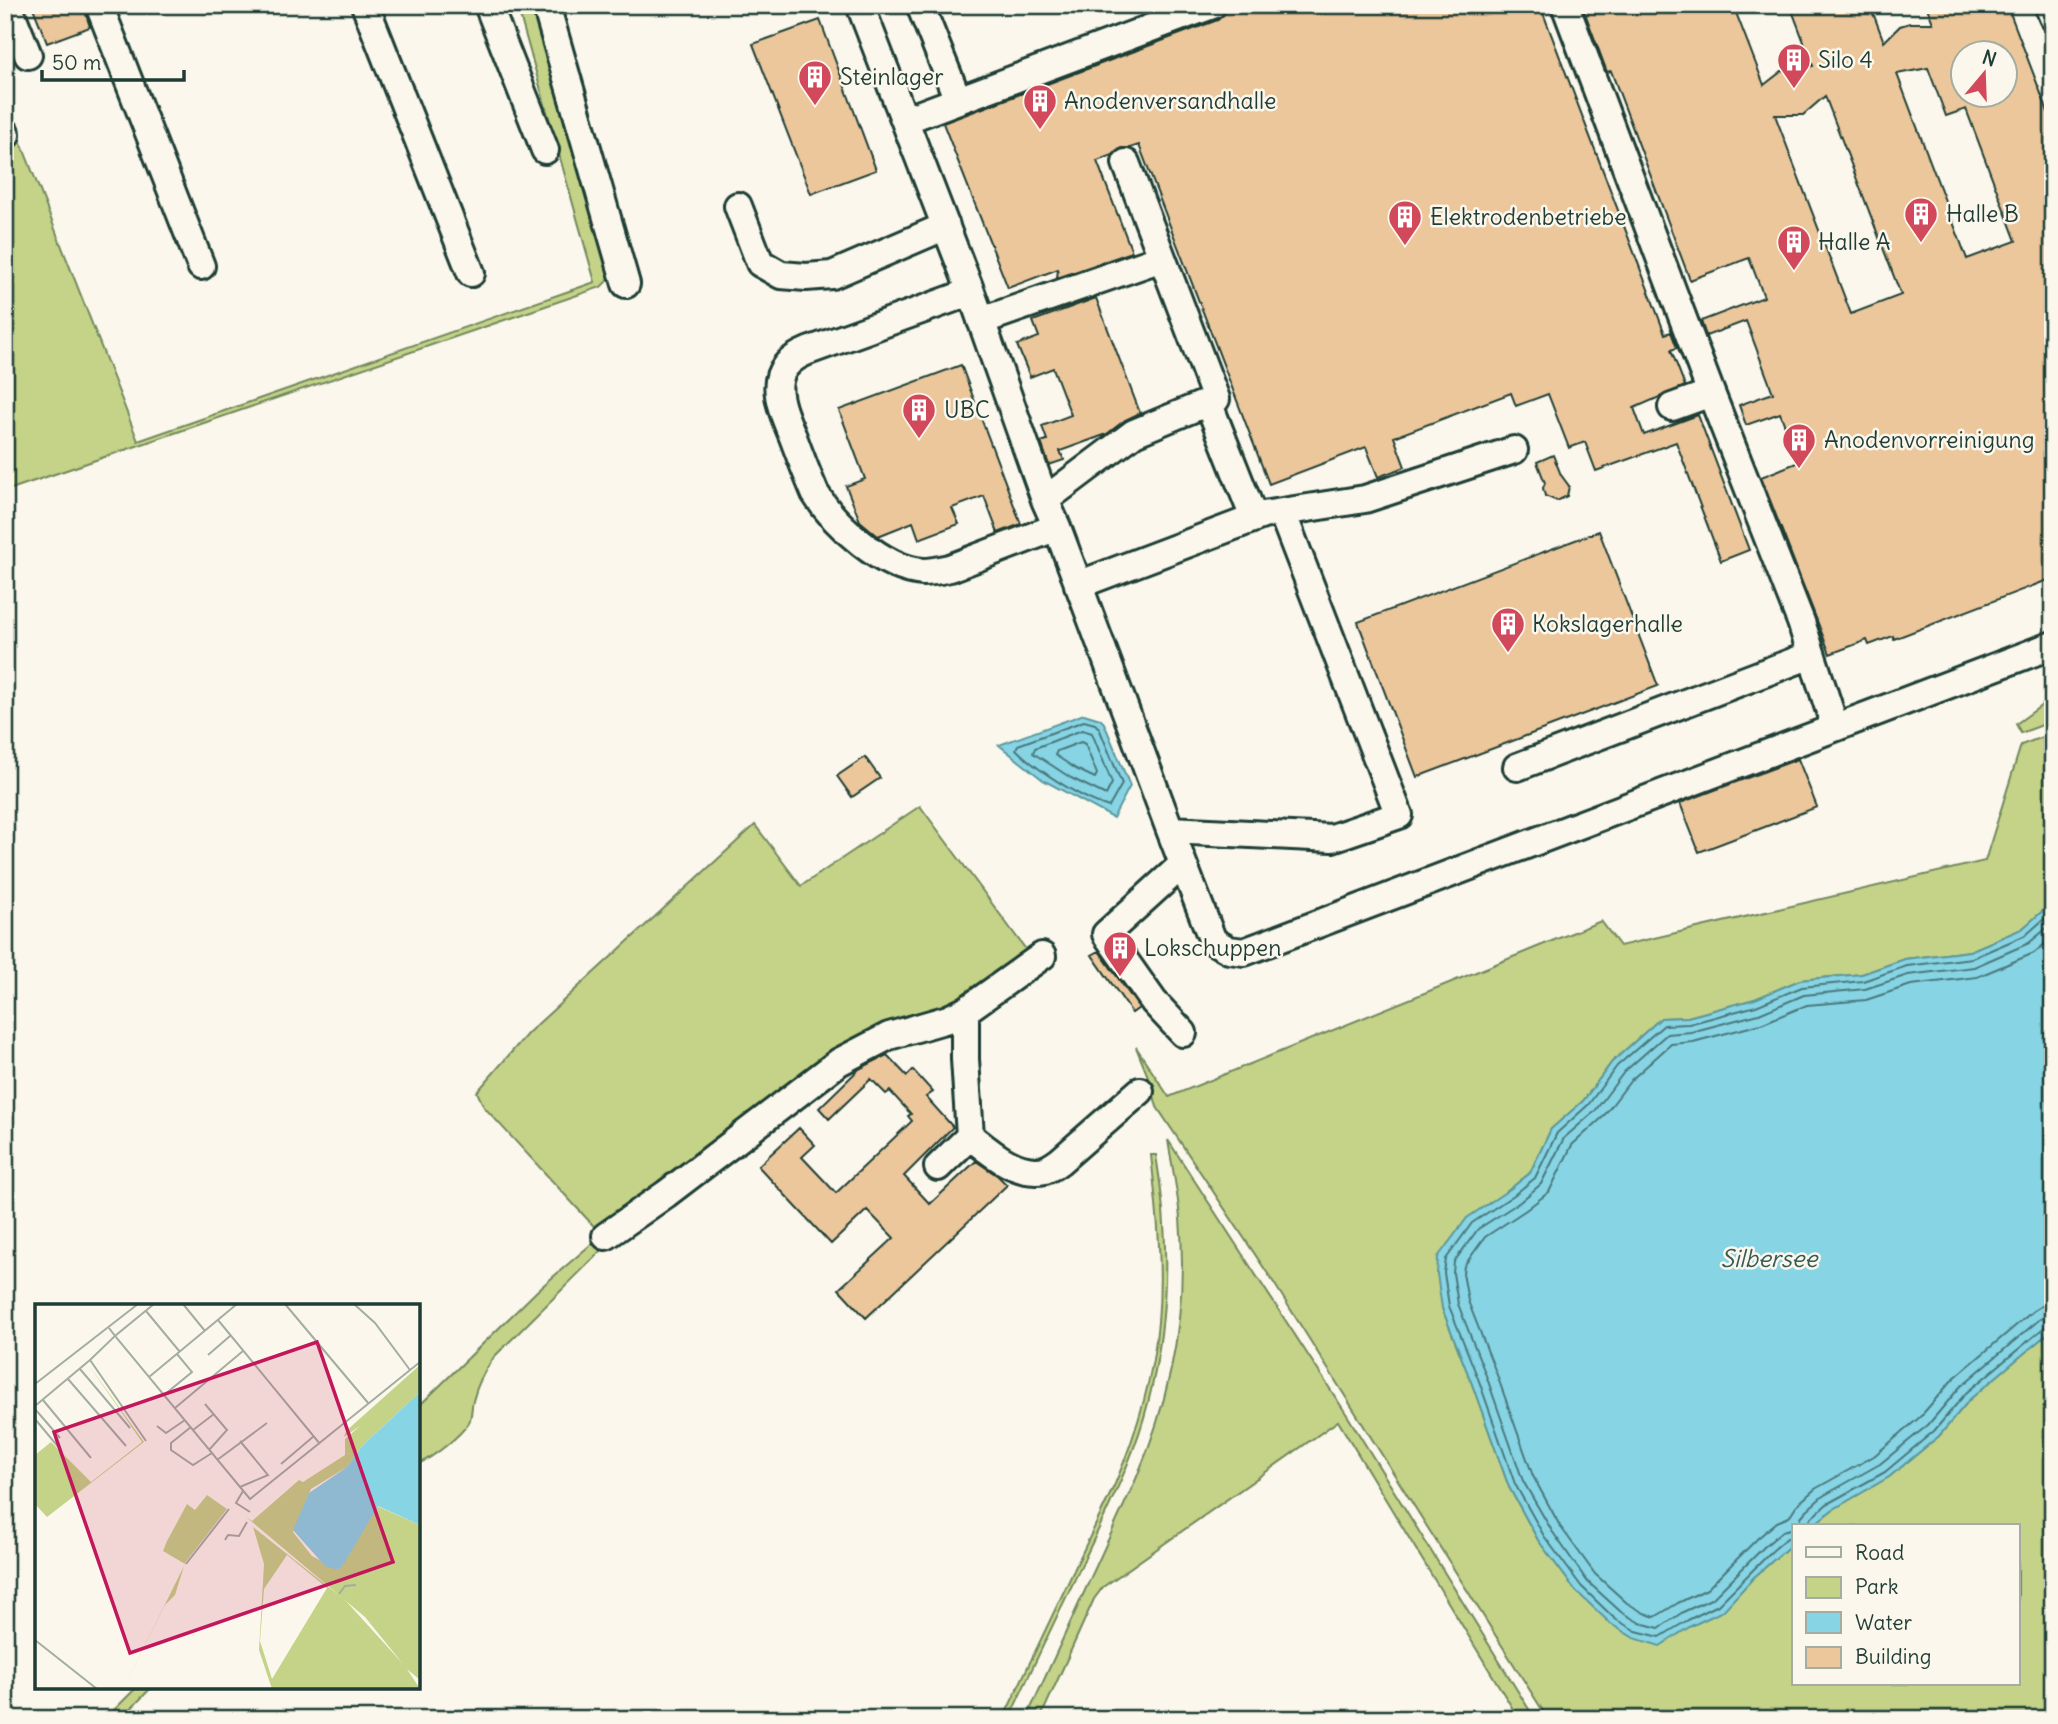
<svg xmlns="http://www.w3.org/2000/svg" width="2058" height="1724" viewBox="0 0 2058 1724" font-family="Delius,sans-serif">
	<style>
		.green { fill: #c4d387; stroke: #72885e; stroke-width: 2 }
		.water { fill: #87d4e5; stroke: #5d989e; stroke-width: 2 }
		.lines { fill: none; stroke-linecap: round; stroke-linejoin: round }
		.shore { stroke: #49797b; stroke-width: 2 }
		.building { fill: #ecc79c; stroke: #1f3d34; stroke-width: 2; fill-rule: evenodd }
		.minor-casing { stroke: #1f3d34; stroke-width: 32 }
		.minor { stroke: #fbf7ec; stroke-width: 26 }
		.labels { text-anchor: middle; stroke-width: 5; stroke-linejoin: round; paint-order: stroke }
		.poi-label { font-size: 23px; fill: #1f3d34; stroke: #fbf7ec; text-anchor: start }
		.water-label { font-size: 24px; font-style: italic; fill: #345b57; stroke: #fbf7ec }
		.inset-road { fill: none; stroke: #a3ada2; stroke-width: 2 }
		.view { fill: #c2185b; fill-opacity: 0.15; stroke: #c2185b; stroke-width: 3.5 }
		.inset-edge { fill: none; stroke: #1f3d34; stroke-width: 3.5 }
	</style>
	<rect width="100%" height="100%" fill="#fbf7ec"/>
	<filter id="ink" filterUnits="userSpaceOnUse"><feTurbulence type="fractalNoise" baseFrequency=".0143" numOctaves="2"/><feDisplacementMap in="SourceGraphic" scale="14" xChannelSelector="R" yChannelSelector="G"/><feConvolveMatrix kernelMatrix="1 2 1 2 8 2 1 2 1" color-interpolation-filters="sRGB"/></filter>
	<g filter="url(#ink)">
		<path class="green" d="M517,5H542L612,276L601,287L5,491V145L20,140L138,441L595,282Z
			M2053,697V721L2021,733L2016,724Z
			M2053,733V902L2022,929L1970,951L1905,959L1862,974L1800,980L1755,999L1688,1017L1661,1018L1612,1062L1583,1101L1551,1129L1530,1173L1510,1189L1442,1308L1472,1384L1509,1487L1538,1540L1576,1591L1691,1626L1722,1611L1753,1578L1794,1542V1684H2018V1526H1812L1832,1510L1889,1477L1939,1436L1970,1399L2053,1329V1719H1548L1274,1283L1157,1107L1151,1084L1136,1047L1169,1097L1601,921L1620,946L1985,861L2021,745Z
			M920,806L1030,955L947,1012L888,1030L609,1243L494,1357C484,1371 477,1384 473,1401C471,1408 472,1417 469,1422C461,1436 432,1458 418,1464V1407L539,1289L602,1235L484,1107L477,1092L528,1033L755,825L801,886Z
			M1168,1140L1347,1415L1535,1719H1519L1338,1421L1103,1587L1094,1599L1040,1719H1026L1136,1479C1171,1397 1188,1309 1180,1219C1178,1193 1172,1166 1168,1140Z
			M1151,1155H1156C1170,1238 1169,1321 1148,1403C1136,1451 1114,1496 1093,1541C1065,1600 1036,1659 1009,1719H1003L1115,1484C1137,1432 1153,1378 1158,1322C1163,1266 1157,1210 1151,1155Z
			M137,1687H152L121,1719H105Z"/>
		<path class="water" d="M1084,714L1100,719L1104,723L1130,786L1113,818L1043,780L999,745Z
			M2053,902V1329L1970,1399L1939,1436L1889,1477L1832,1510L1812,1526H1794V1542L1753,1578L1723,1611L1691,1626L1660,1646L1634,1638L1611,1624L1576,1591L1538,1540L1509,1487L1472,1384L1442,1308L1437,1274L1438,1257L1467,1218L1510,1189L1530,1173L1551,1129L1583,1101L1612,1062L1661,1018L1688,1017L1755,999L1800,980L1862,974L1905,959L1970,951L2022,929Z"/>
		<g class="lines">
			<path class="shore" d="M1084,721L1095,724L1099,728L1122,784L1109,807C1082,799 1036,770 1016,749L1018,745Z
				M1082,730L1092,733L1112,783L1106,795L1071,778L1033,753L1035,748Z
				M1081,742L1085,744L1097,774L1095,778L1076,769L1055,755L1057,751Z
				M2053,937L2034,953L1977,977L1911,985L1866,1000L1807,1005L1761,1024L1693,1042L1671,1044L1631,1080L1603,1117L1572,1145L1549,1192L1526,1210L1485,1237L1464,1266L1463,1273L1468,1301L1497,1375L1533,1476L1560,1526L1595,1574L1627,1603L1644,1613L1655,1617L1678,1603L1707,1589L1758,1538L1777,1522L1789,1517L1796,1506L1815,1489L1874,1456L1920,1417L1953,1379L2033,1311L2041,1306L2053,1305
				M1799,1526L1801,1517L1806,1511L1823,1496L1880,1464L1928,1425L1960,1387L2040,1319L2053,1315
				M1808,1526L1810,1519L1827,1504L1885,1472L1934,1431L1966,1393L2046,1326L2053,1324
				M1794,1528L1783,1531L1765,1546L1713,1598L1683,1612L1659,1628L1640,1623L1621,1612L1587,1581L1552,1531L1523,1481L1487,1378L1458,1304L1453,1273L1454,1262L1478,1229L1520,1202L1541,1184L1564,1138L1595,1111L1624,1072L1667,1034L1691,1032L1759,1014L1804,995L1865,989L1908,975L1974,967L2029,943L2053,923
				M1794,1537L1787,1538L1771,1552L1718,1605L1688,1620L1660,1637L1636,1631L1615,1619L1581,1586L1544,1536L1515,1484L1479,1381L1449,1306L1444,1273L1446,1259L1472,1223L1514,1195L1535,1178L1557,1133L1588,1105L1617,1066L1664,1025L1689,1024L1756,1006L1802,987L1863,981L1907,966L1972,958L2026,935L2053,911"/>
		</g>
		<path class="building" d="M32,5H83L90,27L47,43Z
			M1244,5H1540L1665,334L1671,332L1677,348L1671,350L1685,386L1634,408L1644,435L1698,415L1749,550L1721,561L1676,442L1596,471L1585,442L1569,448L1548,394L1516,406L1511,393L1394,437L1405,467L1378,477L1366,447L1269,484L1139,145L1130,148H1121L1113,155L1097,161L1132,252L1057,278L1058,269L1008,288L943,123L1218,20L1225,12Z
			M1582,5H1733L1764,85L1782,71L1813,66L1790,5H1870L1884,42L1900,26L1910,23H1933L1926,5H2007L2053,125V578L1894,639L1893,636L1869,645L1867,640L1830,654L1761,477L1799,462L1780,413L1746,425L1739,405L1773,393L1746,321L1706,336L1701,321L1764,297L1749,258L1690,280L1611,71L1607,72ZM1964,52H2006V94H1964ZM1928,68L1946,116L1966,109L2016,241L1967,259L1897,74ZM1825,96L1901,295L1851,314L1775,115H1803Z
			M820,20L876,170L811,194L753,44Z
			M1096,298L1140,413L1125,420L1107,434L1060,451L1064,460L1049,465L1041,442L1047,440L1042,426L1071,415L1053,368L1030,377L1017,345L1039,337L1033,321Z
			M961,365L1021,524L998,533L984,496L952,508L959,524L919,539L913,522L878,536L860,521L846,486L865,479L839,410Z
			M1553,455L1561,475L1569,486L1567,496L1557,501L1545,496L1543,488L1545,483L1537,462Z
			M1599,531L1658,686L1417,777L1358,622Z
			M865,757L880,778L852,797L837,776Z
			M1798,759L1817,807L1699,852L1680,803Z
			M1099,951L1139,1008L1132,1013L1092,955Z
			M887,1055L907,1076L913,1070L933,1092L926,1097L953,1127L904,1176L930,1204L976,1161L998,1176L1007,1185L866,1318L839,1289L894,1238L867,1210L831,1244L758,1166L799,1128L815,1145L802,1157L836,1193L912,1121L908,1116L911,1114L890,1091L886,1094L871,1079L829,1119L819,1108L859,1069Z"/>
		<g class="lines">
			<g class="minor-casing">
				<path id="minor" d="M8,5L28,55
					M99,5L201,266
					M365,5L471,273
					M488,5L545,150
					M546,5L626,284
					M860,5L971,292L1045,500L1057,527L1170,830L1213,941L1229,950L1244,952L2053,645
					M920,5L958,100
					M1565,5L1711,393L1801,622L1835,727
					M2048,5L2053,17
					M905,120L1212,5
					M5,132L6,135
					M738,206L760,263L781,275L806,277L832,275L946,226
					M971,292L808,351C763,369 779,403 793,437C800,456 807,474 815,493C835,525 883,569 923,572C932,572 941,570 950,568L1057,527
					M981,321L1162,258
					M1208,402L1254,518
					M1672,407L1711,393
					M1045,500L1134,433L1216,399L1126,163
					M1078,585L1263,515L1365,499L1514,450
					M1517,767L1811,655
					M1170,830L1332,838L1399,815L1282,512
					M965,1011V1059L970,1136
					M1183,1033L1154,1002L1106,934L1183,864
					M938,1167L970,1136C990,1152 1016,1176 1045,1170C1050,1168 1056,1164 1060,1161L1140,1091
					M606,1236L666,1194L839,1062L889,1036L948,1019L965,1011L1042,956"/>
			</g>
			<use href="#minor" class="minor"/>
		</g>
	</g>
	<defs>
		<g id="building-pin" transform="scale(1.75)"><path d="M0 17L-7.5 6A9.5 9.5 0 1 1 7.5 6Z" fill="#d1495b" stroke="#fbf7ec"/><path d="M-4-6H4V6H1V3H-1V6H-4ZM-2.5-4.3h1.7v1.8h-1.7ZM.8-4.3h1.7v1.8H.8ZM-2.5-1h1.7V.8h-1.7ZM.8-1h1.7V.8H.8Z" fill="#fff"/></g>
	</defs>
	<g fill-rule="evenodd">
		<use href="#building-pin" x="1794" y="60"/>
		<use href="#building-pin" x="815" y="77"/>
		<use href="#building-pin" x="1040" y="101"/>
		<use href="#building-pin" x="1921" y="214"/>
		<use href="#building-pin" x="1405" y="217"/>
		<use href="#building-pin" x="1794" y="242"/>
		<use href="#building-pin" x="919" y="410"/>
		<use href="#building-pin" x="1799" y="440"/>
		<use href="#building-pin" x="1508" y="624"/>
		<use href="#building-pin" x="1120" y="948"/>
	</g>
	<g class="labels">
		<g class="poi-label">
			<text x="1818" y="68">Silo 4</text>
			<text x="840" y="85">Steinlager</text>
			<text x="1064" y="109">Anodenversandhalle</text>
			<text x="1946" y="222">Halle B</text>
			<text x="1430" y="225">Elektrodenbetriebe</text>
			<text x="1818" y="250">Halle A</text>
			<text x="944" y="418">UBC</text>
			<text x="1824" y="448">Anodenvorreinigung</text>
			<text x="1532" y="632">Kokslagerhalle</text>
			<text x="1144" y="956">Lokschuppen</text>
		</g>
		<g class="water-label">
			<text x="1769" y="1267">Silbersee</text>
		</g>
	</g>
	<g transform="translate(35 1304)">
		<rect width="385" height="385" fill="#fbf7ec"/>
		<path d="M53,60L109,138L12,213L0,200V151L16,138L56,178L107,138ZM385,61V88L327,142L312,163L276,185L258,228L277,252L303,266L342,202L385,221V376L372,365L385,385H237L224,346L229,260L218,223L310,296L368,360L330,313L210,212L217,217L264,176L268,178L310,151V135L325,122L309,133L311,127ZM252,251L292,284L237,375L225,337L229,285ZM172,191L192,205L150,259L140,291L130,301L88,385L150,260L128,247L132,237L152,200L160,206Z" fill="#c4d387" fill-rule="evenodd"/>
		<path d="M385,88V221L343,202L310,258L303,266L290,262L258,226L274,189L312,163L327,142Z" fill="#87d4e5"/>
		<path class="inset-road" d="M119,0L80,32L215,195L385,58M148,0L170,27M250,0L334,100M319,0L340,19L375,66M111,7L145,48M183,16L285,140M173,51L195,32M55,56L80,32L74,24M45,65L95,124M114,73L202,0M33,75L91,142M0,80L103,0M129,91L157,68L142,50M8,96L56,154M170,100L192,126L174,146M0,102L55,56L111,137M140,104L208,47M0,105L25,134M0,115L25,145M122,122L131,129L150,116M156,123L136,139V146L158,161L177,149M158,126L179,110M182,156L232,119M246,160L279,132M205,183L233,171L205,137M208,187L201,199L215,208M190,236L193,231L204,232L212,218M151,260L194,205M304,290L310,282L321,281M0,336L62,385"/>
		<path class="view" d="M282,38L358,258L95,349L19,128Z"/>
		<rect width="385" height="385" class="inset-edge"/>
	</g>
	<rect width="2058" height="1724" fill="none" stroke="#fbf7ec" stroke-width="28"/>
	<rect x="14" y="14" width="2030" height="1696" fill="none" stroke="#1f3d34" stroke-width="2.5" filter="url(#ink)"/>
	<rect x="1792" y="1524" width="228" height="161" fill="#fbf7ec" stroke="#a3ada2" stroke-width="2"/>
	<rect x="1806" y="1547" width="35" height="10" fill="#fbf7ec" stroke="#a3ada2" stroke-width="2"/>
	<text x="1855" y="1560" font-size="21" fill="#1f3d34">Road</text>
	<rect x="1806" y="1577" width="35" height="21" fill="#c4d387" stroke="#a3ada2" stroke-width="2"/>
	<text x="1855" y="1594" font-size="21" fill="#1f3d34">Park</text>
	<rect x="1806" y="1612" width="35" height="21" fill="#87d4e5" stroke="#a3ada2" stroke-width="2"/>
	<text x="1855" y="1630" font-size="21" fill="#1f3d34">Water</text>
	<rect x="1806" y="1647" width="35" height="21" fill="#ecc79c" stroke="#a3ada2" stroke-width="2"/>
	<text x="1855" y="1664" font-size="21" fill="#1f3d34">Building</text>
	<g transform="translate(1984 74) rotate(19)"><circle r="33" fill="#fbf7ec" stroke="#a3ada2" stroke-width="2"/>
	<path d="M0-5L12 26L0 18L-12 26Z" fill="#d1495b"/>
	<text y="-10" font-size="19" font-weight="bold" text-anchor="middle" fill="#1f3d34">N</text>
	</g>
	<path d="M42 70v10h142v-10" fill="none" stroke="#1f3d34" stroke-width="3.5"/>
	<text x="52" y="70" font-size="21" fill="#1f3d34" stroke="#fbf7ec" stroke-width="5" paint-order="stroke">50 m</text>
</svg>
